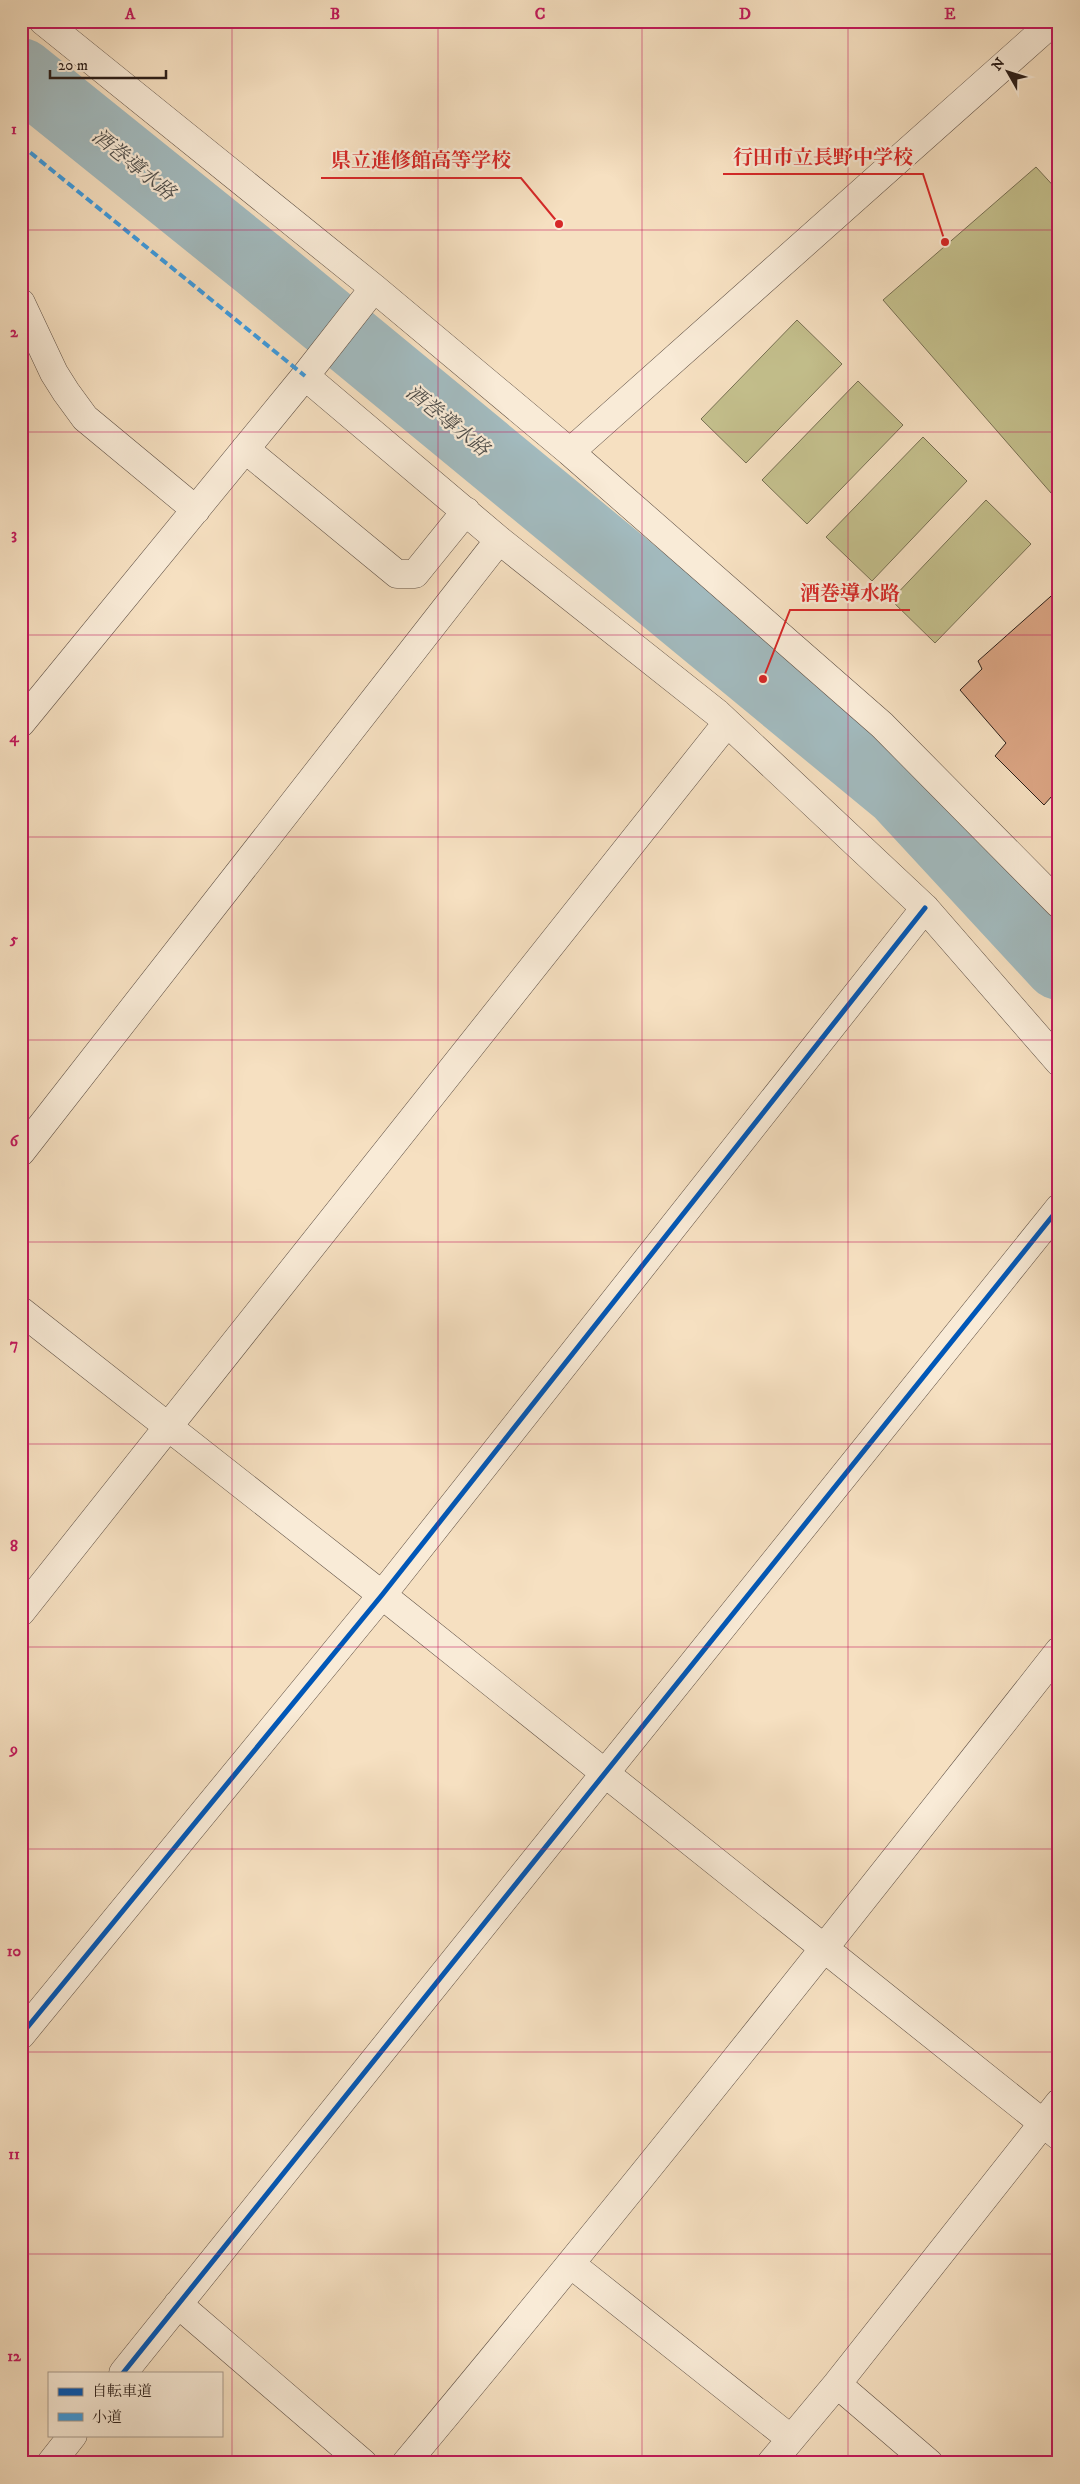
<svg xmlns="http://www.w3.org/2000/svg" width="1080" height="2484" viewBox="0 0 1080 2484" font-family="'IM FELL DW Pica','Noto Serif JP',serif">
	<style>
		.green { fill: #c4c08d; stroke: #787054 }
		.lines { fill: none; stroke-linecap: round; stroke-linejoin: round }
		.river { stroke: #a2babe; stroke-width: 70 }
		.building { fill: #dca685; stroke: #2c1f1a }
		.minor-casing { stroke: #5e4f44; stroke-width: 29 }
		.minor { stroke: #f9ebd7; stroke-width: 28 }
		.quiet { stroke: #3d9bdf; stroke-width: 4; stroke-dasharray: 8 4; stroke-linecap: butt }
		.cycleway-casing { stroke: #f9ebd7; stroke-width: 8 }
		.cycleway { stroke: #0057b8; stroke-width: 5 }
		.grid { fill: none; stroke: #c2185b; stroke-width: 1; stroke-opacity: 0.55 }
		.labels { text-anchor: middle; stroke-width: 4.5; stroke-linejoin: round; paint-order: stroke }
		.water-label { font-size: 20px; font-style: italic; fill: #4f4e4b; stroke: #f9ebd7 }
		.leader { fill: none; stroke: #d62828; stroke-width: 2 }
		.callout-dot { fill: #d62828; stroke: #f9ebd7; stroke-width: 2 }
		.callout-label { font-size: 20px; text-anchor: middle; font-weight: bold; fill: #d62828; stroke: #f9ebd7; stroke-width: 4.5; stroke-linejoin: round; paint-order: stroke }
		.neatline { fill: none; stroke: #c2185b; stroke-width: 2 }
		.grid-label { font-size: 16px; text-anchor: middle; font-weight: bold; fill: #c2185b }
	</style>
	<rect width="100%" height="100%" fill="#f6e0c1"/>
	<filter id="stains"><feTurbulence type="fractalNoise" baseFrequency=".004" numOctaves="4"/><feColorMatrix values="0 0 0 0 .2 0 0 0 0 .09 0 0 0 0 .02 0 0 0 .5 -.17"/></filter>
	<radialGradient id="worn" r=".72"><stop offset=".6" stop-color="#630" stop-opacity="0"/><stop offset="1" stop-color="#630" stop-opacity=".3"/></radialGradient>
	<path class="green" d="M1036,167L1059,192L1058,501L883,300Z
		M797,320L842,364L746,463L701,419Z
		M858,381L903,425L807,524L762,480Z
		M923,437L967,481L872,581L826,537Z
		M986,500L1031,544L935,643L891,600Z"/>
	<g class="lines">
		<path class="river" d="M21,73L262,267L899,792L1059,965"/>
	</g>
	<path class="building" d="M1059,589V803L1052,796L1044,805L995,756L1006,743L960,690L982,669L978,661Z"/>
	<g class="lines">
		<g class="minor-casing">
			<path id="minor" d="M43,21L374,288L570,452L1054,21
				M21,303L54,373L66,392L85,418L196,510
				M305,376L499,540L717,713L925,908L1059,1062
				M245,449L397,574H415L466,511
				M570,452L882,725L1059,904
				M21,723L305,376L374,288
				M21,1152L499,540
				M21,1311L382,1595L1059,2136
				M21,1612L727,723
				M21,2035L382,1595L925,908
				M572,2265L791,2439
				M178,2304L363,2463
				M123,2373L1059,1208
				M837,2384L929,2463
				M51,2463L73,2435
				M406,2463C629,2196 844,1924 1059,1651
				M771,2463L837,2384L1059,2103"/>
		</g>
		<use href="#minor" class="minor"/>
		<path class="quiet" d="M21,145L305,376"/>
		<g class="cycleway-casing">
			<path id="cycleway" d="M21,2035L382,1595L925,908
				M123,2373L1059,1208"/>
		</g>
		<use href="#cycleway" class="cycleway"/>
	</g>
	<path class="grid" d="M232,21V2463M438,21V2463M642,21V2463M848,21V2463M21,230H1059M21,432H1059M21,635H1059M21,837H1059M21,1040H1059M21,1242H1059M21,1444H1059M21,1647H1059M21,1849H1059M21,2052H1059M21,2254H1059"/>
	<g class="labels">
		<g class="water-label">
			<text transform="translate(134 164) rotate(39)" y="7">酒巻導水路</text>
			<text transform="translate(448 420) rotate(39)" y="7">酒巻導水路</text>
		</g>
	</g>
	<path class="leader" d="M945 242L923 174H723M559 224L521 178H321M763 679L790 610H910"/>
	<g class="callout-dot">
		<circle cx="945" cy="242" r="5"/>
		<circle cx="559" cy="224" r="5"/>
		<circle cx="763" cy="679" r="5"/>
	</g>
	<g class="callout-label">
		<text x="823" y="164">行田市立長野中学校</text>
		<text x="421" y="167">県立進修館高等学校</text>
		<text x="850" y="600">酒巻導水路</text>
	</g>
	<rect width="1080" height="2484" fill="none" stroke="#f6e0c1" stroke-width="55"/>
	<rect x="48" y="2372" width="175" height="65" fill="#f9ebd7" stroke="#a7998b"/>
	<rect x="58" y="2388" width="25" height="8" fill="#0057b8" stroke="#a7998b"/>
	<text x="92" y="2396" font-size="15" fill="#2c1f1a">自転車道</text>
	<rect x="58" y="2413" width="25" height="8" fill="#3d9bdf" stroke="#a7998b"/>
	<text x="92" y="2422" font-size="15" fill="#2c1f1a">小道</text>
	<g transform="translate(1008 72) rotate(309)" stroke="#f9ebd7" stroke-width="4" paint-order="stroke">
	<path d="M0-4L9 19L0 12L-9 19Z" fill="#2c1f1a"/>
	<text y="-8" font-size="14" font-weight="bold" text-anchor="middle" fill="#2c1f1a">N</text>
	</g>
	<path d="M50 70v8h116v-8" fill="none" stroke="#2c1f1a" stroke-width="2.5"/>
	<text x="58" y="70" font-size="15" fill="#2c1f1a" stroke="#f9ebd7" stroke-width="4" paint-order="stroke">20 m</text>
	<rect x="28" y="28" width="1024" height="2428" class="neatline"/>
	<g class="grid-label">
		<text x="130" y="19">A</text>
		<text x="335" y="19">B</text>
		<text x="540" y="19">C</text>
		<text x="745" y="19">D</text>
		<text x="950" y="19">E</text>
		<text x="14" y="134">1</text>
		<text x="14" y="337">2</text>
		<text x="14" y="539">3</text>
		<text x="14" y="742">4</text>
		<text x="14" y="944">5</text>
		<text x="14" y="1146">6</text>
		<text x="14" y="1349">7</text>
		<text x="14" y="1551">8</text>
		<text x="14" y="1754">9</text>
		<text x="14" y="1956">10</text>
		<text x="14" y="2159">11</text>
		<text x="14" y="2361">12</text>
	</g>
	<rect width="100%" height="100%" filter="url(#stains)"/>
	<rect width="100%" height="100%" fill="url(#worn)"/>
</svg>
